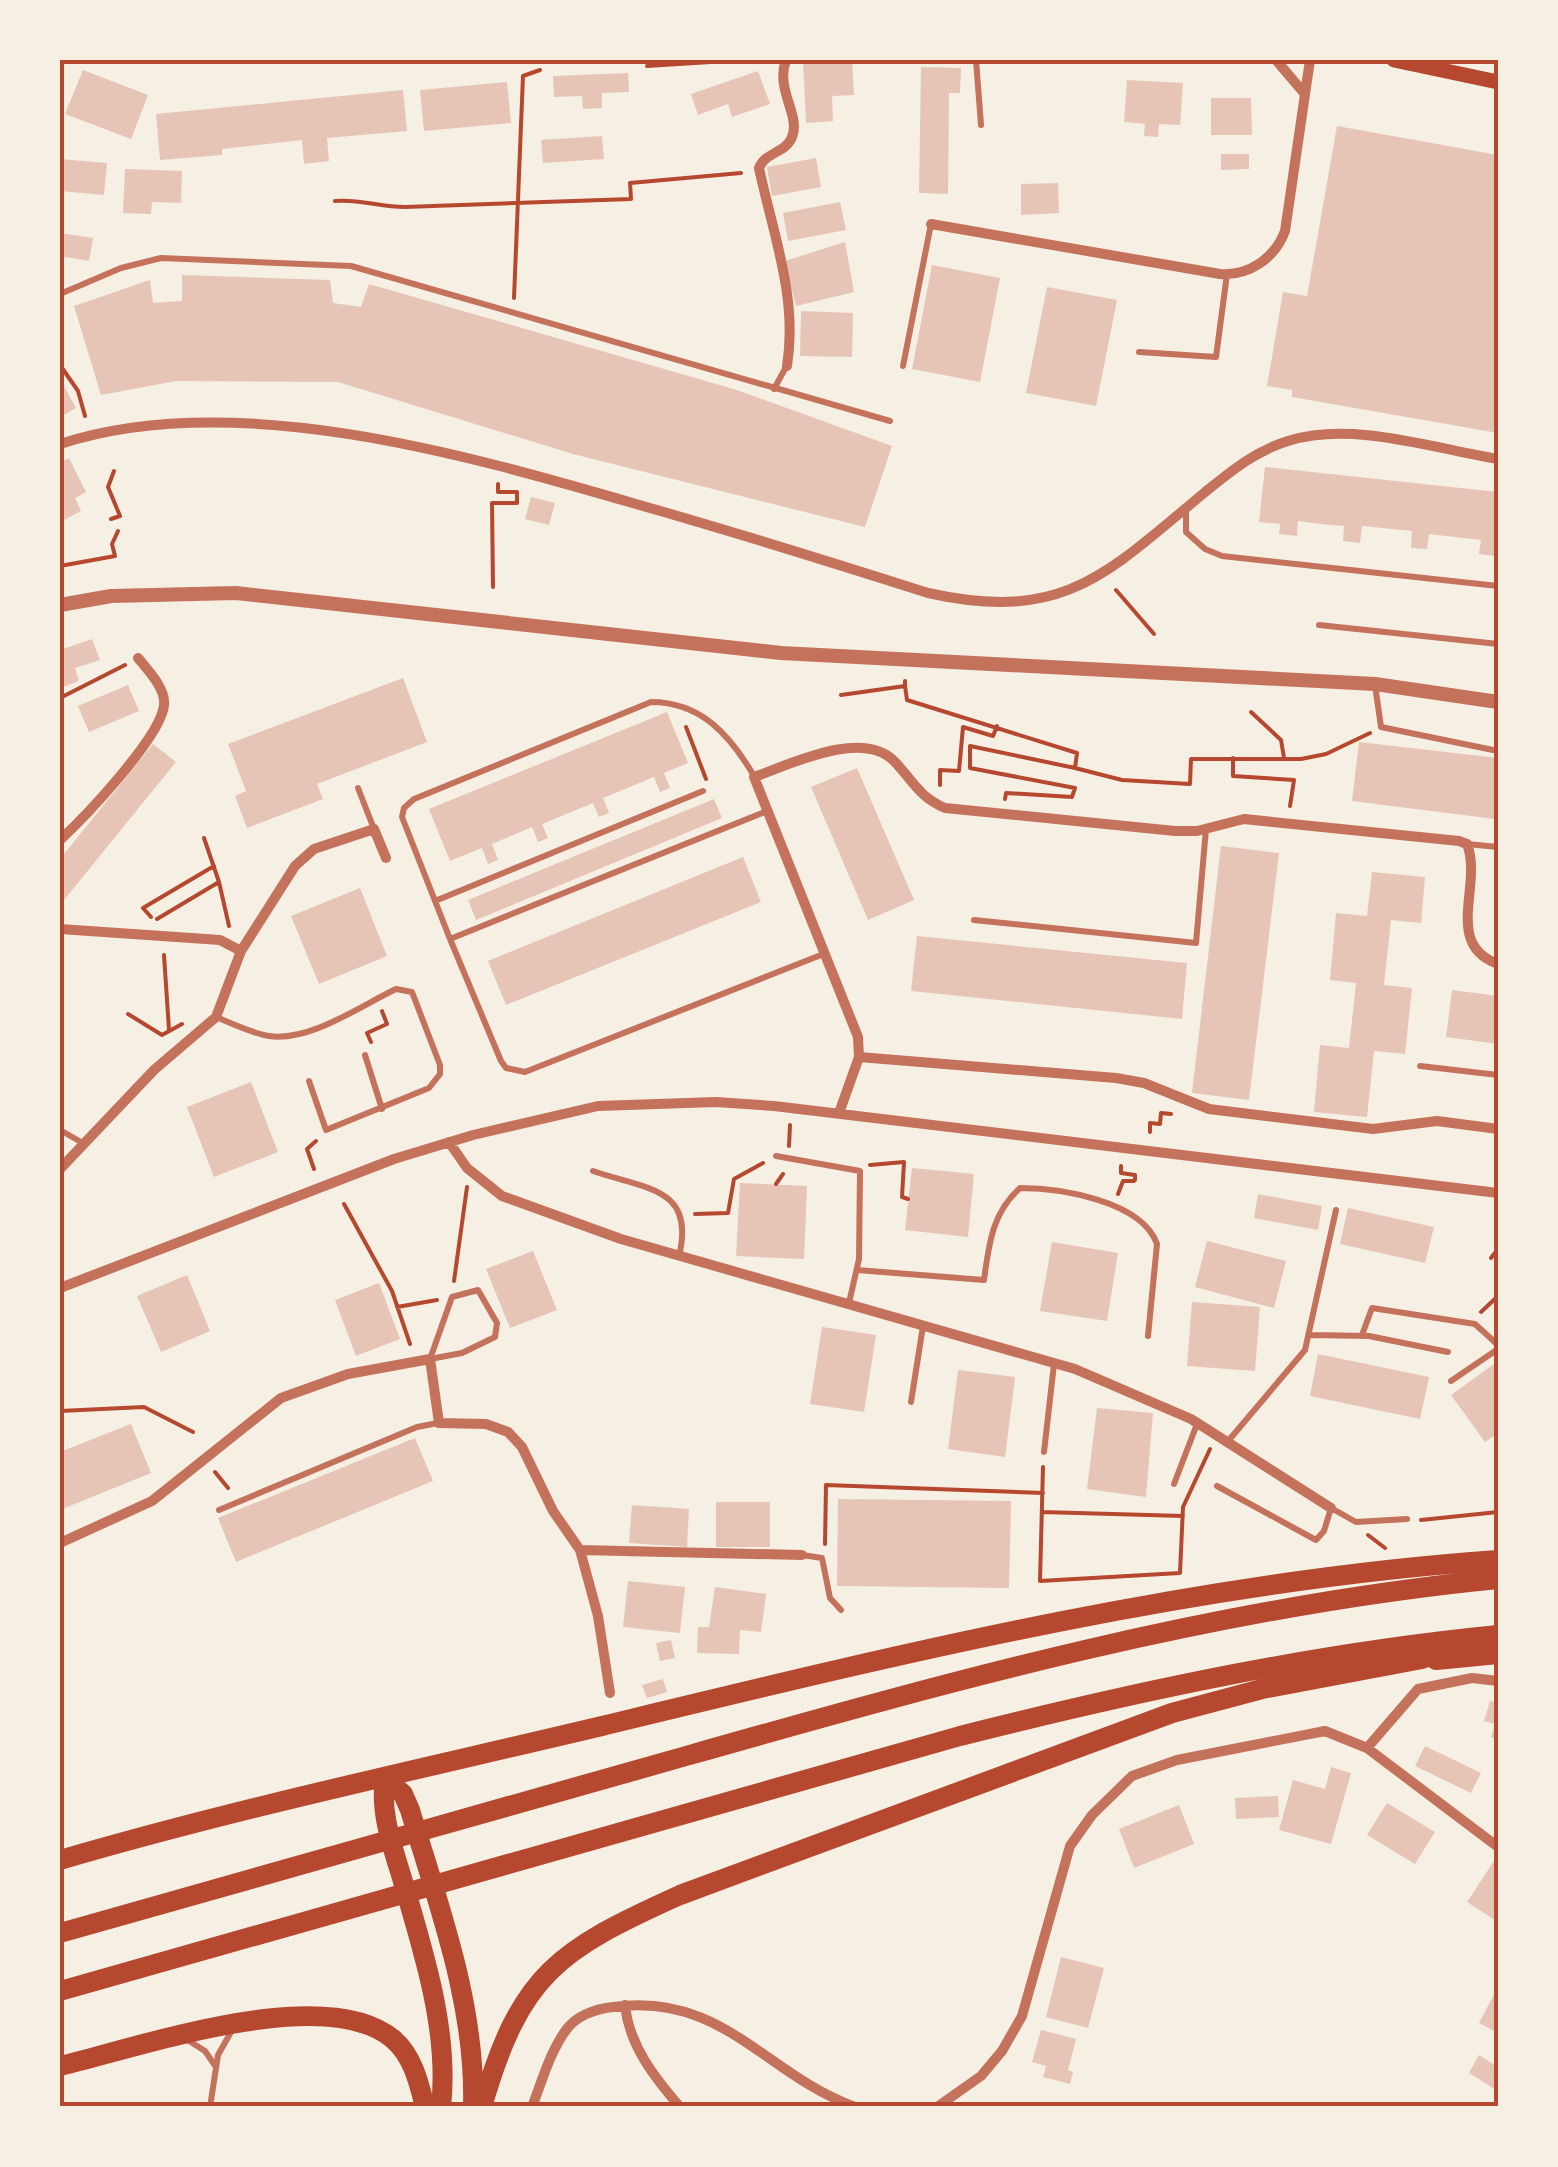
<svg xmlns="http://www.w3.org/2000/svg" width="1558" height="2167" viewBox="0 0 1558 2167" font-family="Mulish,sans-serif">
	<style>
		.building { fill: #e6c5b7 }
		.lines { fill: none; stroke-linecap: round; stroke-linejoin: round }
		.path { stroke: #b5482f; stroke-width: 4 }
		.service { stroke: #c5725c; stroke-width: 6 }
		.minor { stroke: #c5725c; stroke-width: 10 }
		.tertiary { stroke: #c5725c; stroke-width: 14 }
		.secondary { stroke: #b5482f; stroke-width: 15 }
		.trunk { stroke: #b5482f; stroke-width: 20 }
		.neatline { fill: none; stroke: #b5482f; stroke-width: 4 }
	</style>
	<rect width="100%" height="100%" fill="#f6efe4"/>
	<path class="building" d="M803,60H852L854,95L832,96L833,121L806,123Z
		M921,67L961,68L960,93H949L948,194L919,193Z
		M83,70L148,95L131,139L65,114Z
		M758,71L770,104L732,117L728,104L698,115L691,94Z
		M628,73L629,92L602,93V108L583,109L582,96L554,97L553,76Z
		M1127,80L1183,83L1180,125L1159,124L1158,137L1144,136L1145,124L1124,122Z
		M507,82L511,123L424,131L420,90Z
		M403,90L407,131L327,138L329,161L304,164L302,140L222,149V155L160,160L156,114Z
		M1211,98H1251L1252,135H1211Z
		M1337,126L1498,155V433L1292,397V390L1267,386L1283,292L1307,296Z
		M602,136L604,159L543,163L541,140Z
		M1221,154H1249V169L1221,170Z
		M816,158L821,187L772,196L767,167Z
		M60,159L107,163L104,195L60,191Z
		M125,169L182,171L181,203L152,202L151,214L123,213Z
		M1058,183L1059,213L1021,215V184Z
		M840,202L846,230L788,241L783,213Z
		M60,233L93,238L89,261L60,256Z
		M845,242L854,292L796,306L785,261Z
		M932,265L1000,278L980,382L912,369Z
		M182,275L330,280L333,303L361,307L369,284L737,390L892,446L865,527L573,454L338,382L176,381L101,395L74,306L150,280L153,303L182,301Z
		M1047,287L1117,300L1096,406L1026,393Z
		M801,311L853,313L852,357L800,356Z
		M60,379L76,408L60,417Z
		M69,458L86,492L75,498L81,511L60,522V463Z
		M1265,467L1498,492L1494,556L1479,554L1481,540L1429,534L1427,549L1411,548L1412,531L1362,526L1360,543L1343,541L1344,526L1320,524L1298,521L1297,536L1279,534L1280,524L1259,522Z
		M531,497L555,503L549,525L525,519Z
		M92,639L100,660L75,668L79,681L60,688V650Z
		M403,678L427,742L317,784L323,799L247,828L235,796L246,791L228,744Z
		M128,685L139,711L89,732L78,706Z
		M667,712L688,763L664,773L670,788L660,792L654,777L603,798L609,813L599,817L593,803L542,824L548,838L538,842L532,827L492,844L498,860L488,864L482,848L450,861L429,809Z
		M1359,742L1498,758L1495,819L1352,801Z
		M153,744L176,762L60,905V859Z
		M857,768L914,900L868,920L811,787Z
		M714,799L722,818L476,920L468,900Z
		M1221,846L1279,853L1249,1100L1192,1093Z
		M743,857L761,902L506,1005L488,961Z
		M1372,872L1425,877L1421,923L1391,920L1384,985L1412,988L1405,1054L1374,1051L1367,1117L1314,1112L1320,1045L1349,1048L1356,983L1330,980L1336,913L1367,916Z
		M360,888L387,956L319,984L291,916Z
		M917,936L1187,963L1182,1019L911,991Z
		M1452,990L1498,996V1044L1446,1037Z
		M251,1082L278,1152L214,1177L187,1107Z
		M912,1168L974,1174L968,1237L905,1230Z
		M740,1183L807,1186L804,1259L736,1256Z
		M1258,1194L1322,1206L1318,1230L1254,1218Z
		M1348,1208L1434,1227L1425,1263L1340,1244Z
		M1207,1241L1286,1261L1274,1308L1195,1287Z
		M1052,1242L1118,1253L1107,1321L1040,1311Z
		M533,1251L557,1310L510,1328L486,1269Z
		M187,1275L210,1331L161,1352L137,1296Z
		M379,1283L400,1339L356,1356L335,1300Z
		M1192,1302L1260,1307L1255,1371L1187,1366Z
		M822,1327L876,1335L864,1412L810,1404Z
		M1318,1354L1429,1377L1420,1419L1310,1396Z
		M1498,1361V1433L1485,1442L1451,1395Z
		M958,1370L1015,1377L1005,1457L948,1449Z
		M1097,1408L1153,1413L1146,1497L1087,1489Z
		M131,1424L151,1473L60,1510V1452Z
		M415,1438L433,1481L236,1562L218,1518Z
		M838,1499L1011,1501L1009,1588L837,1586Z
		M716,1502H770V1547H716Z
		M632,1505L689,1509L687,1547L629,1543Z
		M628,1581L685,1587L680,1633L623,1627Z
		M715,1587L766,1594L761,1632L740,1630L739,1654L697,1653L698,1627H709Z
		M671,1640L675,1658L660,1661L656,1643Z
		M663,1679L667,1692L647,1698L642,1685Z
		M1490,1701L1498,1703V1739L1491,1737L1495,1724L1484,1721Z
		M1425,1746L1481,1773L1471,1793L1415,1766Z
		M1331,1767L1351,1773L1331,1844L1279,1830L1293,1780L1325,1789Z
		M1278,1796L1279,1817L1236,1819L1235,1798Z
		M1387,1803L1435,1832L1415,1864L1367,1835Z
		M1179,1805L1194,1844L1134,1868L1119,1829Z
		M1498,1855V1922L1467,1902Z
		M1061,1957L1104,1968L1088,2028L1046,2017Z
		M1498,1987V2033L1479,2023Z
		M1041,2030L1076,2039L1068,2070L1073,2072L1070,2084L1043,2077L1046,2066L1032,2062Z
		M1479,2055L1498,2067V2091L1469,2073Z"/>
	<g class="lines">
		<path class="path" d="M647,66L727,61
			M60,71L62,60
			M335,201C360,199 380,207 405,207L631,199L630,183L741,173
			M514,298L523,76L540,70
			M60,365L78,391L85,416
			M111,519L120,516L108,487L114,471
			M60,566L115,556L112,544L118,531
			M493,587L492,503H517V492H498V484
			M1116,590L1154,634
			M905,686L907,700L1077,753L1075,768L970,746V768L1075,788L1072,797L1006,793L1005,799
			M841,695L905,686V681
			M60,698L125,665
			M1251,712L1281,740L1284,758
			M686,727L706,779
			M1233,758V776L1294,780L1290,806
			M1075,768L1122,780L1190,784L1191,759H1301L1326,754L1370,733
			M940,785V770L959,771L963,727L993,736L997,726
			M219,882L229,926
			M151,917L143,908L214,866
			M157,919L219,882L204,838
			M164,955L169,1030
			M128,1014L162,1035L182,1024
			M371,1042L367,1033L387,1024L382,1011
			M1150,1132V1123L1160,1124L1161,1113L1171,1114
			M789,1146L790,1125
			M870,1165L904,1162L902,1197L908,1199
			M1121,1166V1173L1135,1175V1180
			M314,1169L307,1149L316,1141
			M776,1184L783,1174
			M1118,1194L1123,1181H1134
			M344,1204L392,1291L410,1344
			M695,1214L728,1213L734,1179L763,1163
			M1491,1258L1498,1249
			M454,1281L467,1187
			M397,1307L437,1300
			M1481,1312L1498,1296
			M60,1411L144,1407L193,1432
			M1043,1467L1040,1581L1180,1573L1183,1507L1210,1449
			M215,1472L228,1488
			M1042,1512L1183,1516
			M1421,1520L1498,1512
			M1368,1535L1385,1548
			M825,1544L826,1485L1043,1493"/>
		<path class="service" d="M976,60L981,125
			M60,294L121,268L161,258L351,266L890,421
			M1139,352L1216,357L1227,274
			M903,366L931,224
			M774,389L786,367
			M1186,510V532L1205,549L1222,556L1498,586
			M1319,625L1498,644
			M1375,685L1381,727L1498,751
			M358,788L374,829
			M767,811L450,939L501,1061L506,1068L525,1072L826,953
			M1467,844L1498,847
			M435,901L703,791
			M974,920L1196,943L1206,829
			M450,939L402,817L404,808L414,799L651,702C701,702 730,735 754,776
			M216,1017C233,1024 251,1033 269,1036C310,1042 360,1006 396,989L412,992L440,1065V1074L429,1088L326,1130L309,1081
			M365,1055L382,1109
			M1420,1066L1498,1075
			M60,1130L81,1142
			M776,1156L860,1171L859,1259L849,1303
			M593,1171C645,1189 696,1187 679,1256
			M857,1270L984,1280C989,1244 992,1213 1020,1188C1060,1188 1142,1201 1157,1244L1148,1336
			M478,1290L497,1323L495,1337L462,1353L430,1359L452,1297Z
			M1310,1335L1369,1336L1448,1352
			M1362,1335L1372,1308L1475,1324L1498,1345
			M1451,1381L1498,1349
			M911,1402L923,1326
			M1229,1440L1305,1350L1336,1210
			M1044,1452L1054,1364
			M1174,1484L1197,1424
			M1217,1486L1316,1540L1324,1531L1331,1508L1356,1522L1407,1519
			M219,1510L417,1427L438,1423
			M802,1555L822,1558L830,1598L841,1610
			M186,2039L205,2051L216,2067
			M210,2107L218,2055L231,2032"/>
		<path class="minor" d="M786,60C775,90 801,115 792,137C786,153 765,152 759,168C773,234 798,298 787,366
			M1276,60L1304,93
			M931,224L1220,274C1249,276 1275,258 1285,231L1310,60
			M60,444C233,387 467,455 636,504C734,532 831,562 928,593C1064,623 1105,575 1204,493C1230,472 1255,451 1288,441C1353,421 1432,448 1498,459
			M60,840C85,817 161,737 164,705C166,689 148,670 138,658
			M60,929L220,940L241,951
			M859,1057L1116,1078L1144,1083L1209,1109L1373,1129L1437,1121L1498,1129
			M839,1113L859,1057L858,1037L754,777C791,764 863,728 895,762C913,781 919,797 945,808L1175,831H1197L1244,819L1459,841L1467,844C1483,885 1443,944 1498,964
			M449,1142L467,1168L502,1196L621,1239L1075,1369L1191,1419L1331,1508
			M60,1169L154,1070L216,1017L241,951L295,866L314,849L374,829L386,858
			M60,1288L394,1159L473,1135L598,1106L716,1102L774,1106L1498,1193
			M60,1543L152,1501L281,1398L348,1374L430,1359L439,1423L486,1424L508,1432L522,1447L553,1511L580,1550L598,1616L610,1693
			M580,1550L802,1555
			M1367,1748L1498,1847
			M625,2005C629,2045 654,2077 680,2107
			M532,2107C542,2081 550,2052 566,2030C577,2015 596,2009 613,2007C723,1992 764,2074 855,2107
			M937,2107L981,2076L1002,2051L1022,2016L1070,1846L1092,1815L1132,1776L1177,1760L1325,1731L1367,1748L1418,1689L1472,1678L1498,1681"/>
		<path class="tertiary" d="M60,605L111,596L236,593L781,653L1375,684L1498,702"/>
		<path class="secondary" d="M1394,60L1498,82"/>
		<path class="trunk" d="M1436,1660L1498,1654
			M385,1778L403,1794L410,1810C439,1907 476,2005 473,2107
			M385,1778C379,1817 396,1855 406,1892C426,1960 449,2035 441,2107
			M60,1860C238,1808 421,1769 602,1726C896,1655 1195,1581 1498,1560
			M60,1933C269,1874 477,1815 686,1756C954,1680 1220,1606 1498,1579
			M60,1991L960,1736C1138,1691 1315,1653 1498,1635
			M60,2066C140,2047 325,1982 393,2039C413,2056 419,2083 425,2107
			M482,2107C520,1974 558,1950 680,1895L1172,1713L1262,1689L1422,1659L1456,1645"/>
	</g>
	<rect width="1558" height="2167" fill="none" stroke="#f6efe4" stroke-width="125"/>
	<rect x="62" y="62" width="1434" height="2042" class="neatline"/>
</svg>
